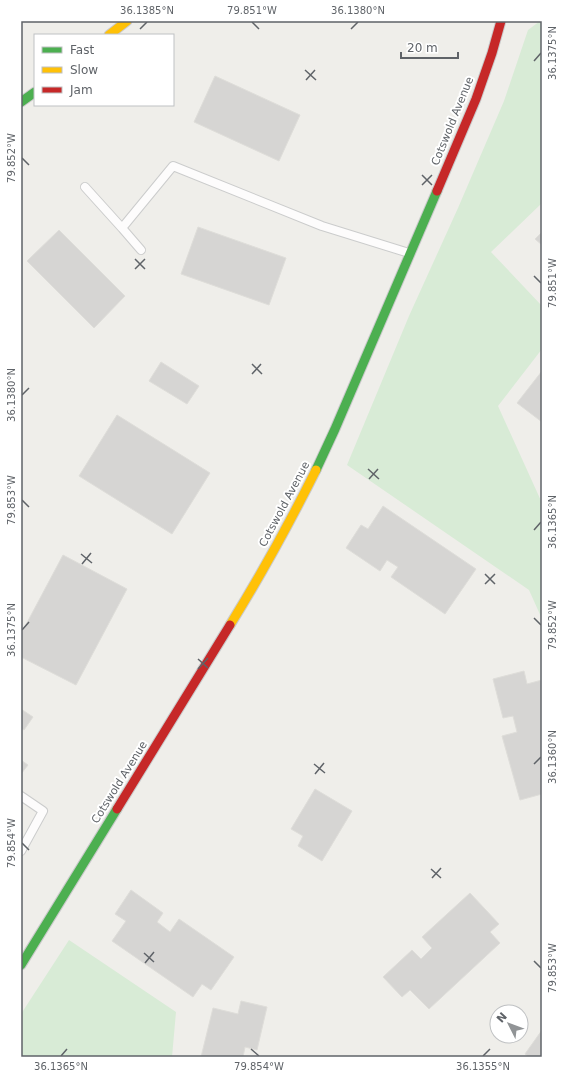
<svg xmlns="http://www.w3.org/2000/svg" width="563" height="1078" viewBox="0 0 563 1078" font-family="'DejaVu Sans',sans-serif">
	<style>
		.green { fill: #d8ebd6 }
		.building { fill: #d6d5d3; stroke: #deddd9 }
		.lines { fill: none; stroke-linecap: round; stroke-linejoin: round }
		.lane-casing { stroke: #cbcccc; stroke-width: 10 }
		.fast-casing { stroke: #cacacb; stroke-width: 11 }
		.slow-casing { stroke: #cacacb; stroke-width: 11 }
		.jam-casing { stroke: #cacacb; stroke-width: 11 }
		.lane { stroke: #fdfcfc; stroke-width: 8 }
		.fast { stroke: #4caf50; stroke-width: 9 }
		.slow { stroke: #ffc107; stroke-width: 9 }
		.jam { stroke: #c62828; stroke-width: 9 }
		.ticks { fill: none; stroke: #5f6368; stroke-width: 1.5 }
		.labels { text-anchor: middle; stroke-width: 4; stroke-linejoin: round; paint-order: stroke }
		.street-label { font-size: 11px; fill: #5f6368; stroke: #fff }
		.neatline { fill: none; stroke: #5f6368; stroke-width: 1.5 }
		.ticks-label { font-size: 10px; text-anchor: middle; fill: #5f6368 }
	</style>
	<rect width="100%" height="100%" fill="#efeeea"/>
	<path class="green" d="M540,21H542V203L491,252L542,306V349L498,406L542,503V619L529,590L347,465L409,316L458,208L504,101L528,30Z
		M69,940L176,1012L172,1057H21V1014Z"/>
	<path class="building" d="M215,76L300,115L279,161L194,122Z
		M198,227L286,258L269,305L181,274Z
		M59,230L125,296L94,328L27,261Z
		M542,232V245L535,239Z
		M161,362L199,386L187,404L149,381Z
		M542,371V422L517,403Z
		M117,415L210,473L172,534L79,476Z
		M383,506L476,569L445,614L391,577L398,567L387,560L380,571L346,548L361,525L368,529Z
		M63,555L127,589L76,685L21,657V634Z
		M524,671L527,684L542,680V794L520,800L502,736L517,732L513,716L503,718L493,679Z
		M21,709L33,717L24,730L21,728Z
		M21,760L28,765L21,774Z
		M315,789L352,811L322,861L298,846L303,836L291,829Z
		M131,890L163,913L157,922L170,932L179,919L234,957L211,990L202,984L193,997L112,941L126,921L115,914Z
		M470,893L499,924L490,932L500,943L429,1009L410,990L402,997L383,977L412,950L421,959L432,948L422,937Z
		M241,1001L267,1007L257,1050L245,1047L243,1057H201L213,1008L238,1014Z
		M542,1030V1057H529L525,1054Z"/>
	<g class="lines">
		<g class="lane-casing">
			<path id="lane" d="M85,187L122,228L173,166L322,226L409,253
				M122,228L141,250
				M21,796L43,811L21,851"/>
		</g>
		<g class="fast-casing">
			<path id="fast" d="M21,102L35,92
				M316,470L335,429L437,191
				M21,965L117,809"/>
		</g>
		<g class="slow-casing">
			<path id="slow" d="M109,35L127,21
				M230,625C261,575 290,522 316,470"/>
		</g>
		<g class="jam-casing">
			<path id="jam" d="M437,191L476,99L492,53L501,21
				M117,809L230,625"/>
		</g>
		<use href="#lane" class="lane"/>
		<use href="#fast" class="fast"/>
		<use href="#slow" class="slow"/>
		<use href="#jam" class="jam"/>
	</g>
	<path class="ticks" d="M252,22L259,29M140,29L147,22M351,29L358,22M534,61L541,53M305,70L316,80M306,80L315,70M22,158L29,165M422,175L432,185M422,185L432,175M135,259L145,269M135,269L145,259M534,276L541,283M252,364L262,374M252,374L261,364M22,395L29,388M368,469L379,479M369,479L378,469M22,500L29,507M534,530L541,522M81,554L92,563M82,564L91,553M485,574L495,584M485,584L495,574M534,618L541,625M22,630L29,622M198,659L208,668M198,669L208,658M314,764L325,773M534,764L541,757M315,774L324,763M22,843L29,850M431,869L441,878M432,878L441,868M144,953L154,962M534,961L541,968M145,963L154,952M251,1049L259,1056M61,1056L67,1049M483,1056L490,1049"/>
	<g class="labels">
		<g class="street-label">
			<text transform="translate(452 121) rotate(-68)" y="4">Cotswold Avenue</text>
			<text transform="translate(284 504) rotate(-62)" y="4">Cotswold Avenue</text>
			<text transform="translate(119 782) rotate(-58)" y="4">Cotswold Avenue</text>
		</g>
	</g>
	<rect width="563" height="1078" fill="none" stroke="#ffffff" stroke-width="44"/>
	<rect x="34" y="34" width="140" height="72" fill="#ffffff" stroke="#bfc1c3"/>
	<rect x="42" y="47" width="20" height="6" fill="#4caf50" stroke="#bfc1c3"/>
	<text x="70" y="54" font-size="12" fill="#5f6368">Fast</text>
	<rect x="42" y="67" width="20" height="6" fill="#ffc107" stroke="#bfc1c3"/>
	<text x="70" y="74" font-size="12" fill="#5f6368">Slow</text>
	<rect x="42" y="87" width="20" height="6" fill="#c62828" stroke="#bfc1c3"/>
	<text x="70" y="94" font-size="12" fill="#5f6368">Jam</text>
	<g transform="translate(509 1024) rotate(312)"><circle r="19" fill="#ffffff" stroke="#bfc1c3"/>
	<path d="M0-3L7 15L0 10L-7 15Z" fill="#919496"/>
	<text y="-6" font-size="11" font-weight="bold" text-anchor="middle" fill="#5f6368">N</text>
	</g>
	<path d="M401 52v6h57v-6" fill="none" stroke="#5f6368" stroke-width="2"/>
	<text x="407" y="52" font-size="12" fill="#5f6368" stroke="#ffffff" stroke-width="3" paint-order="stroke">20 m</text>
	<rect x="22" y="22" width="519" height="1034" class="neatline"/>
	<g class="ticks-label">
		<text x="147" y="14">36.1385°N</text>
		<text x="252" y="14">79.851°W</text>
		<text x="358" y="14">36.1380°N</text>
		<text transform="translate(552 53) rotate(-90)" y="4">36.1375°N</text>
		<text transform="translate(11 158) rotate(-90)" y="4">79.852°W</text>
		<text transform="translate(552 283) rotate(-90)" y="4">79.851°W</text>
		<text transform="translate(11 395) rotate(-90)" y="4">36.1380°N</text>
		<text transform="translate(11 500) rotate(-90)" y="4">79.853°W</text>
		<text transform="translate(552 522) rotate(-90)" y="4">36.1365°N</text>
		<text transform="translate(552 625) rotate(-90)" y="4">79.852°W</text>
		<text transform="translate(11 630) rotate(-90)" y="4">36.1375°N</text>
		<text transform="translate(552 757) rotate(-90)" y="4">36.1360°N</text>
		<text transform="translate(11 843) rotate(-90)" y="4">79.854°W</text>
		<text transform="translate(552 968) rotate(-90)" y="4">79.853°W</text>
		<text x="61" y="1070">36.1365°N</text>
		<text x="259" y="1070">79.854°W</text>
		<text x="483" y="1070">36.1355°N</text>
	</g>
</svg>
